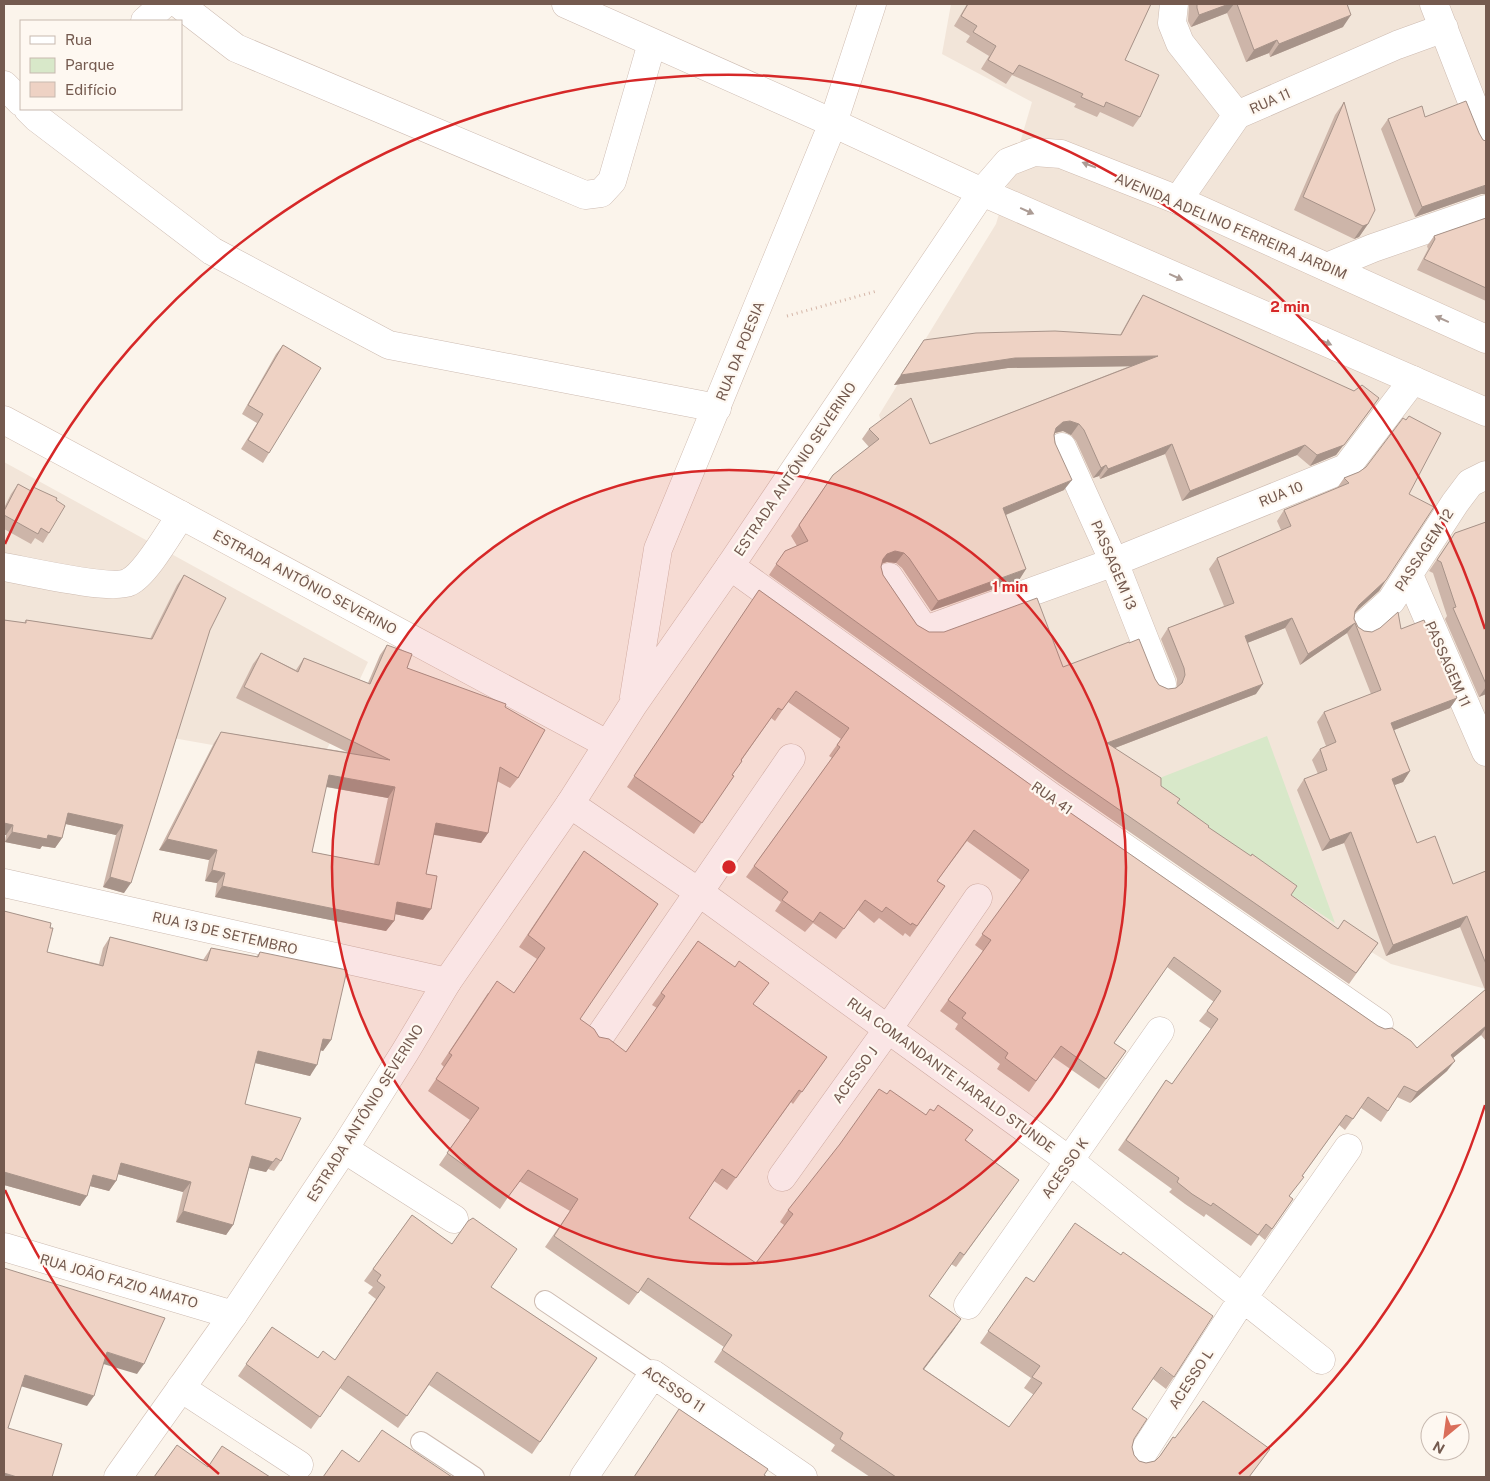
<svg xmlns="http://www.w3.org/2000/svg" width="1490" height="1481" viewBox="0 0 1490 1481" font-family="'Public Sans',sans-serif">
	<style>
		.residential { fill: #f2e5d9 }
		.green { fill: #d8e8c9 }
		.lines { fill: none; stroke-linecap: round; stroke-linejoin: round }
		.lane-casing { stroke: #cdbbb1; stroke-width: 22 }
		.street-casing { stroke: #cdbbb1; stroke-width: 29 }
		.secondary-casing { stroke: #d1bdb1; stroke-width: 29 }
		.path { stroke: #d4b5a7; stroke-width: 3; stroke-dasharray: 1 4; stroke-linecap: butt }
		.lane { stroke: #fff; stroke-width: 20 }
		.street { stroke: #fff; stroke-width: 28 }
		.secondary { stroke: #fff; stroke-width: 28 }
		.wall { fill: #cdb5a9; fill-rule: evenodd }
		.shaded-wall { fill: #a79389 }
		.building { fill: #eed2c4; stroke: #a79389; fill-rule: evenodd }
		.oneway { fill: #ac9c95 }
		.ring { fill: none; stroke: #d62828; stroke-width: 2.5 }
		.labels { text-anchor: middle; stroke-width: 4.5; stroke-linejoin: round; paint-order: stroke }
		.street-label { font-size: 14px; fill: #745a4f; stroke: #fef8f1 }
		.centre { fill: #d62828; stroke: #fef8f1; stroke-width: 2.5 }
		.ring-label { font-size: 15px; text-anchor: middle; font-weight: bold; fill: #d62828; stroke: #fef8f1; stroke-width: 4.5; stroke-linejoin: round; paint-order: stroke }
	</style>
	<rect width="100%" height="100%" fill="#fbf4eb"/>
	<path class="residential" d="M951,4H1486V989L1391,964L986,716L879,415L996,224L1032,102L942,54Z
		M4,462L368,662L320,764L4,708Z"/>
	<path class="green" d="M1267,736L1335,923L1129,790Z"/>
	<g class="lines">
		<g class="lane-casing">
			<path id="lane" d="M545,1301L653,1374
				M421,1442L474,1477"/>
		</g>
		<g class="street-casing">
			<path id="street" d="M179,4L236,48L585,195L601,193L612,181L652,43
				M566,4L833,123
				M1174,4L1172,23L1180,43L1237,115
				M1434,4L1486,138
				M145,21L164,4
				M4,85L21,102
				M28,109L37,118L212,251L389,345L717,408
				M1178,200L1237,115L1397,45L1444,28
				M1327,267L1373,248L1486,209
				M1062,447L1114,562L1162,684
				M730,566L1050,796L1379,1024
				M4,567C27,571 112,591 129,582C146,574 170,531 181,515
				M1409,575L1486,752
				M889,577L922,626L927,628L934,627L1114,562L1346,468L1413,380
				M1362,627L1391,601L1455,503L1470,483L1486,475
				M570,804L700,893L1070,1161L1321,1360
				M4,883L447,982
				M600,1036L791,758
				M344,1149L454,1219
				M782,1177L888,1029L978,898
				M4,1247L233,1315
				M968,1305L1160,1031
				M181,1388L299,1465
				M1139,1459L1243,1298L1348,1148
				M584,1477L653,1374L803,1477"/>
		</g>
		<g class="secondary-casing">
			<path id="secondary" d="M833,123L982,192L1486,412
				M4,420L607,744
				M634,697L658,549L833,123L872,4
				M118,1477L233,1315L344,1149L405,1052L447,982L570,804L633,705L730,566L982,192L1008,162L1034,152L1061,154L1178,200L1486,339"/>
		</g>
		<path class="path" d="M787,316L877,291"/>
		<use href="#lane" class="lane"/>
		<use href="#street" class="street"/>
		<use href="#secondary" class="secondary"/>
	</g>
	<path class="wall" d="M967,4H1151L1125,60L1140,117L1133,127L1100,112L1097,117L1074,107L1076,104L1012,75L1006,84L981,69L989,56L966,42L970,36L954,26Z
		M1189,4H1347L1343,27L1270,57L1269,53L1246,62L1227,13L1191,27L1188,21Z
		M1344,102L1368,224L1359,237L1354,239L1294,210L1335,115Z
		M1425,117L1481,194L1415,217L1381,129L1388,119Z
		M1486,218V301L1417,270L1428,249L1427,246L1434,236Z
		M1143,295L1371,409L1336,455L1310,466L1297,455L1182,501L1165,454L1100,479L1099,476L1093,478L1076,441L1071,435L1063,431L1055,433L1054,435L1064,490L1006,515L1026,569L1019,580L931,611L902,568L896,563L887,562L882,564L881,567L883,575L917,625L929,632L1063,667L1155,679L1159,685L1168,689L1176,688L1177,686V679L1161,639L1168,628L1224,606L1209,569L1217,558L1281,530L1277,521L1284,510L1337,488L1344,478L1359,472L1366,467L1409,416V494L1386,580L1379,591L1355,613L1354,619L1358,627L1364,631L1372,632L1401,629L1457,698L1450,708L1394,730L1410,771L1403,782L1394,785L1417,843L1453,884L1486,871V1041L1481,1035L1453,1058L1447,1071L1410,1103L1397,1097L1381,1122L1361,1108L1345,1130L1339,1125L1302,1176L1289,1197L1293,1199L1265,1240L1259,1235L1251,1246L1206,1214L1204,1217L1185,1204L1169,1192L1172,1189L1118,1150L1166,1080L1172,1084L1211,1029L1199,1021L1214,1002L1167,967L1114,1043L1126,1051L1099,1089L1053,1057L1029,1092L997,1069L1000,1064L955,1029L958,1024L940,1011L983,951L975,945L1021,880L967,841L937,881L945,886L910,937L905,933L903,936L879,918L874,923L858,910L836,939L813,923L805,932L775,911L781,902L746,877L832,758L829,756L841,739L788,702L775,721L771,718L741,761L732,775L734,776L694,834L627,787L759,590L1049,798L1378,1026L1417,1048L1485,990L1460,927L1386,956L1344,843L1322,851L1297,790L1304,779L1318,774L1312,760L1320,749L1326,746L1317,722L1324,712L1371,694L1347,633L1300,665L1285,628L1247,643L1256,694L1115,748L1161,786L1177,803L1208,827L1291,895L1337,929L1378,943L1349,984L1059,783L769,575L785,551L797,546L791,536L833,475L869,447L862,439L869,429L930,444L1130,366L1008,368L894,385L924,340L1120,335L1136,306Z
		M283,345L269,453L263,463L241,449L257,423L242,414L276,354Z
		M18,484L30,491L33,487L49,533L43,543L35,538L31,544L4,529V508L11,494Z
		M1486,522V694L1479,697L1445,619L1447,616L1433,573L1429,571L1455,533Z
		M184,575L210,630L124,893L103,887L116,835L66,824L62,838L55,848L42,846L40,849L5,842L6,835H4V620L24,623L26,620L150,639L177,585Z
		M387,645L407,668L505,707L518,778L510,788L497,781L488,833L481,843L434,834L426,874L423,920L395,914L394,921L386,931L215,897L217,883L205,881L209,860L159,850L214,743L221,732L347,752L236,698L253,664L261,653L296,670L304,658L368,683L380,655ZM326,787L388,798L374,864L312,852Z
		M576,862L580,1019L599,1037L626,1052L657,1008L652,1005L698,941L753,1005L827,1057L793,1104L791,1102L727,1190L714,1181L689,1218L756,1263L784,1225L780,1222L788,1210L887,1094L926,1115L966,1140L1011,1191L956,1267L951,1264L929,1296L961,1319L924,1369L1009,1427L1034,1395L1024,1388L1031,1378L980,1343L1026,1277L1174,1377L1166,1389L1153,1379L1132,1409L1134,1439L1132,1447L1134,1455L1139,1461L1146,1463L1155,1461L1159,1457L1173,1437L1249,1477H870L831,1451L835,1445L714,1362L724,1347L640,1290L629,1305L545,1247L570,1211L519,1181L500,1209L439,1165L470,1120L428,1091L444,1067L441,1064L488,993H514L537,959L519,947Z
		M50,928L47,952L99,964L103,948L110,937L203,960L211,948L256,957L260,952L331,1040L323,1051L321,1050L310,1076L255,1063L245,1104L281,1161L274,1171L268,1169L266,1172L249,1168L233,1225L226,1235L176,1222L183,1192L118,1174L116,1181L109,1191L90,1186L80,1206L4,1185Z
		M412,1215L491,1287L597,1358L532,1454L429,1385L398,1428L340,1388L311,1429L238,1376L272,1327L318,1358L335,1360L376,1299L368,1293L373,1287L364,1281Z"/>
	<path class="shaded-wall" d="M1229,4H1234L1227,13L1191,27L1199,15Z
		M1351,15L1343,27L1270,57L1279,44Z
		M1277,40L1269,53L1246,62L1254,50Z
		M1486,185V194H1481L1415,217L1422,207Z
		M1368,224L1359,237L1354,239L1363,226Z
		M1158,356L1151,366L1008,368L894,385L901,375L1015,358Z
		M1379,398L1336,455L1310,466L1317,455Z
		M1070,421L1079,424L1071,435L1063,431L1055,433L1049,438L1056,428L1063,422Z
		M1172,444L1165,454L1100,479L1108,469Z
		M1305,445L1297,455L1182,501L1190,491Z
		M1106,465L1099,476L1093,478L1101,468Z
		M1072,480L1064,490L996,519L1003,508Z
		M895,551L904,553L896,563L887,562L880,564L883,559L887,554Z
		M1026,569L1019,580L931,611L938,601Z
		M1386,580L1379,591L1351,616L1359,605Z
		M1292,618L1285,628L1237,647L1245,636Z
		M1355,623L1347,633L1300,665L1308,654Z
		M1263,684L1256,694L1099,754L1107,743Z
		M1486,687V694L1479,697Z
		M1457,698L1450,708L1384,734L1391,723Z
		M1410,771L1403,782L1384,789L1392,779Z
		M329,775L395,787L388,798L322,786Z
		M68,813L123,825L116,835L61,823Z
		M4,823L13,825L6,835H4Z
		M436,823L488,833L481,843L429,834Z
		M12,832L48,835L62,838L55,848L42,846L40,849L5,842Z
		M1351,832L1344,843L1322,851L1330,840Z
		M167,839L217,850L209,860L159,850Z
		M212,870L225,873L217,883L205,881Z
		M110,877L131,883L124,893L103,887Z
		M222,886L394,921L386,931L215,897Z
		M397,902L431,909L423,920L390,913Z
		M1467,916L1460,927L1386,956L1393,945Z
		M1486,1026V1028L1481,1035L1443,1066L1451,1055Z
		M323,1039L331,1040L323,1051L316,1049Z
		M258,1051L317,1065L310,1076L251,1062Z
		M1455,1061L1447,1071L1410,1103L1417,1092Z
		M252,1156L273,1162L266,1172L245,1167Z
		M121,1163L191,1182L183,1192L114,1173Z
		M4,1172L87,1196L80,1206L4,1185Z
		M93,1175L116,1181L109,1191L86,1185Z
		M183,1211L233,1225L226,1235L176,1222Z
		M961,1319L953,1331L915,1381L923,1369Z
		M107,1352L144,1364L137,1374L100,1363Z
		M25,1375L94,1396L87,1406L17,1385Z
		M4,1473L17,1477H4Z"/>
	<path class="building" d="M968,4H1151L1125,60L1159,75L1140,117L1106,102L1104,107L1081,97L1083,94L1019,65L1013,74L988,60L996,46L973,32L977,26L961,16Z
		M1197,4H1229L1199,15L1197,8Z
		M1237,4H1347L1351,15L1279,44L1277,40L1254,50Z
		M1466,101L1479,133L1483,140L1486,141V185L1422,207L1388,119L1422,106L1425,117Z
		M1344,102L1375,210L1368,224L1363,226L1303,197Z
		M1486,218V288L1424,259L1435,239L1434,236Z
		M1143,295L1354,391L1362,385L1379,398L1344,445L1317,455L1305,445L1190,491L1172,444L1108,469L1106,465L1101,468L1084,430L1079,424L1070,421L1063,422L1056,428L1054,435L1055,443L1072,480L1003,508L1026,569L938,601L909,558L904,553L895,551L887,554L883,559L881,567L883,575L917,625L929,632H944L1037,598L1063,667L1129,642V643L1139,639L1155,679L1159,685L1168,689L1176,688L1182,683L1185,675L1184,668L1168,628L1234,603L1217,558L1291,526L1284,510L1349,483L1344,478L1359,472L1366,467L1403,418L1406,420L1409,416L1441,433L1409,494L1434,507L1386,580L1359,605L1355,611L1354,619L1358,627L1364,631L1372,632L1380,628L1398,612L1401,629L1424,620L1457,698L1391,723L1410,771L1392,779L1417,843L1435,836L1453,884L1486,871V964L1467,916L1393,945L1351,832L1330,840L1304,779L1327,770L1320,749L1336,742L1324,712L1381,690L1355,623L1308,654L1292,618L1245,636L1263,684L1107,743L1161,778V786L1180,799L1177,803L1209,826L1208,827L1251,856L1252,854L1297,886L1291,895L1338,929L1344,920L1378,943L1356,973L1066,773L776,564L785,551L808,541L799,525L833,475L879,439L869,429L911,398L930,444L1158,356L1015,358L901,375L924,340L976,333L1055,331L1121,335Z
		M283,345L321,368L269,453L248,440L263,414L248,405Z
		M18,484L31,491L33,487L57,498L56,500L65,506L49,533L41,528L38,534L4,515V511Z
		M1486,522V684L1453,608L1456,607L1441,562L1437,560L1455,533Z
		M184,575L226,598L210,630L131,883L110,877L123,825L68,813L62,838L48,835L47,839L12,832L13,825L4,823V620L26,623V620L152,639Z
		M759,590L1049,798L1378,1026L1385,1029L1392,1028L1411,1041L1417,1048L1486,989V1026L1451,1055L1455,1061L1417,1092L1404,1086L1388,1111L1368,1097L1353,1119L1346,1115L1302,1176L1304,1177L1289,1196L1293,1199L1272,1229L1266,1224L1258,1235L1213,1203L1211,1206L1192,1194L1177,1182L1179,1178L1126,1140L1166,1080L1172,1084L1218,1019L1207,1011L1221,991L1174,957L1114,1043L1126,1051L1106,1079L1061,1046L1036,1081L1005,1058L1008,1053L962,1018L966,1013L948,1000L991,940L982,934L1029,870L974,830L937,881L945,886L917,926L912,923L911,925L886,907L882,912L865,900L844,929L820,912L813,922L782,900L788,892L754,866L840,747L837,745L849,728L796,691L782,710L778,708L741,760L742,761L732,775L734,776L702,823L634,776Z
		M387,645L412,654L407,668L506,704L505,707L545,730L518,778L500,767L488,833L436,823L426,874L437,876L431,909L397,902L394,921L222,886L225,873L212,870L217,850L167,839L221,732L390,760L244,687L261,653L298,672L304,658L370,684ZM329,775L395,787L379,865L312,852Z
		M584,851L658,904L580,1019L594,1029L599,1037L609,1039L626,1052L665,996L661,993L698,941L735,967L739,961L769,983L753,1004L827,1057L802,1092L799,1090L736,1178L722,1169L689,1218L756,1263L793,1214L788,1210L840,1144L879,1089L887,1094L890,1090L926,1115L930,1109L934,1111L938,1105L973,1130L965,1140L1019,1180L964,1255L960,1252L929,1296L961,1319L923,1369L1009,1427L1042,1383L1032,1377L1040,1366L988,1331L1026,1277L1034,1282L1075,1223L1121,1255L1123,1252L1213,1316L1174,1377L1161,1367L1132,1409L1147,1419L1134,1439L1132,1447L1134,1455L1139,1461L1146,1463L1155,1461L1160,1456L1173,1437L1175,1438L1203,1401L1270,1449L1249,1477H896L840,1439L843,1433L722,1350L732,1335L648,1278L638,1293L554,1236L578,1199L528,1170L508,1197L447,1153L479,1108L436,1079L452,1055L449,1053L497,981L514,993L545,948L528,935Z
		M4,911L51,923L50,928H53L47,952L103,966L110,937L207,961L211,948L258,957L260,952L347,970L331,1040L323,1039L317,1065L258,1051L245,1104L301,1118L281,1161L276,1158L273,1162L252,1156L233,1225L183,1211L191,1182L121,1163L116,1181L93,1175L87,1196L4,1172Z
		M412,1215L452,1244L468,1221L473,1218L517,1249L491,1287L597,1358L540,1442L437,1372L407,1416L348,1376L320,1417L246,1364L272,1327L318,1358L323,1351L335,1360L385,1287L377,1281L381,1275L373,1269Z
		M4,1268L165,1318L144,1364L107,1352L94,1396L25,1375L8,1428L62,1444L52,1477H17L4,1473Z
		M679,1409L768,1469L764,1475L767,1477H634Z
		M382,1430L452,1477H323L342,1450L359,1462Z
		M177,1445L208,1467L222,1446L270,1477H154Z"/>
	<defs><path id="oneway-solid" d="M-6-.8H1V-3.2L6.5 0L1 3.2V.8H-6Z" transform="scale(1.25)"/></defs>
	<g class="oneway">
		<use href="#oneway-solid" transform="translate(1089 165) rotate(-159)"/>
		<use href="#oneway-solid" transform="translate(1027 211) rotate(24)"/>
		<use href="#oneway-solid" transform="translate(1176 277) rotate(24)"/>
		<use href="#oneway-solid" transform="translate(1442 319) rotate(-156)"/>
		<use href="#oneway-solid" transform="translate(1325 342) rotate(24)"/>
	</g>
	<circle cx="729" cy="867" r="397" fill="#d62828" fill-opacity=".12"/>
	<g class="ring">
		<circle cx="729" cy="867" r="397"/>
		<path d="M1485 1105A793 793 0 0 1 1239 1474M219 1474A793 793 0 0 1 5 1190M5 544A793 793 0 0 1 1485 629"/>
	</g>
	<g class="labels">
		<g class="street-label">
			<text transform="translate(1270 101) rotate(-24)" y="5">RUA 11</text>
			<text transform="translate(1231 226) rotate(23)" y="5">AVENIDA ADELINO FERREIRA JARDIM</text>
			<text transform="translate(740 351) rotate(-68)" y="5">RUA DA POESIA</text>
			<text transform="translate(795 469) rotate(-56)" y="5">ESTRADA ANTÔNIO SEVERINO</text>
			<text transform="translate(1281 494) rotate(-22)" y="5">RUA 10</text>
			<text transform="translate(1424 550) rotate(-57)" y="5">PASSAGEM 12</text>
			<text transform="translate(1114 565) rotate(67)" y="5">PASSAGEM 13</text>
			<text transform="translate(305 582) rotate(28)" y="5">ESTRADA ANTÔNIO SEVERINO</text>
			<text transform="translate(1448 664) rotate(66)" y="5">PASSAGEM 11</text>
			<text transform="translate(1052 798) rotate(35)" y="5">RUA 41</text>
			<text transform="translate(225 933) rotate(13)" y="5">RUA 13 DE SETEMBRO</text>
			<text transform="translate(855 1075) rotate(-54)" y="5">ACESSO J</text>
			<text transform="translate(951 1075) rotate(36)" y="5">RUA COMANDANTE HARALD STUNDE</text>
			<text transform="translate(365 1113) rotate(-58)" y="5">ESTRADA ANTÔNIO SEVERINO</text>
			<text transform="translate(1065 1168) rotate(-55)" y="5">ACESSO K</text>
			<text transform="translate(119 1281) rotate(16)" y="5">RUA JOÃO FAZIO AMATO</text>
			<text transform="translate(1191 1379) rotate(-57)" y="5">ACESSO L</text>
			<text transform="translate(674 1389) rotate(34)" y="5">ACESSO 11</text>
		</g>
	</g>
	<circle cx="729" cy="867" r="8" class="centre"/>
	<g class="ring-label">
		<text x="1290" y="312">2 min</text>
		<text x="1010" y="592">1 min</text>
	</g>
	<rect width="1490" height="1481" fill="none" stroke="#745a4f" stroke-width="10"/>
	<rect x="20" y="20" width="162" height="90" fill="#fef8f1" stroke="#c7b9b0"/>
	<rect x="30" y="36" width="25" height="8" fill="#ffffff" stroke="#c7b9b0"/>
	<text x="65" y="45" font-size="15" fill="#745a4f">Rua</text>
	<rect x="30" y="58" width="25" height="15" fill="#d8e8c9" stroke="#c7b9b0"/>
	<text x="65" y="70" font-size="15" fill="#745a4f">Parque</text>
	<rect x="30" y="82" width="25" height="15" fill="#eed2c4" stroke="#c7b9b0"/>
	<text x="65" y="95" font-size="15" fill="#745a4f">Edifício</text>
	<g transform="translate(1445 1436) rotate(209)"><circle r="24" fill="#fef8f1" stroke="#c7b9b0"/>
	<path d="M0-4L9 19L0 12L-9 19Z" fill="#da6e5a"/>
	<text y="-8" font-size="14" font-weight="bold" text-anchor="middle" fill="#745a4f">N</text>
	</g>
</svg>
